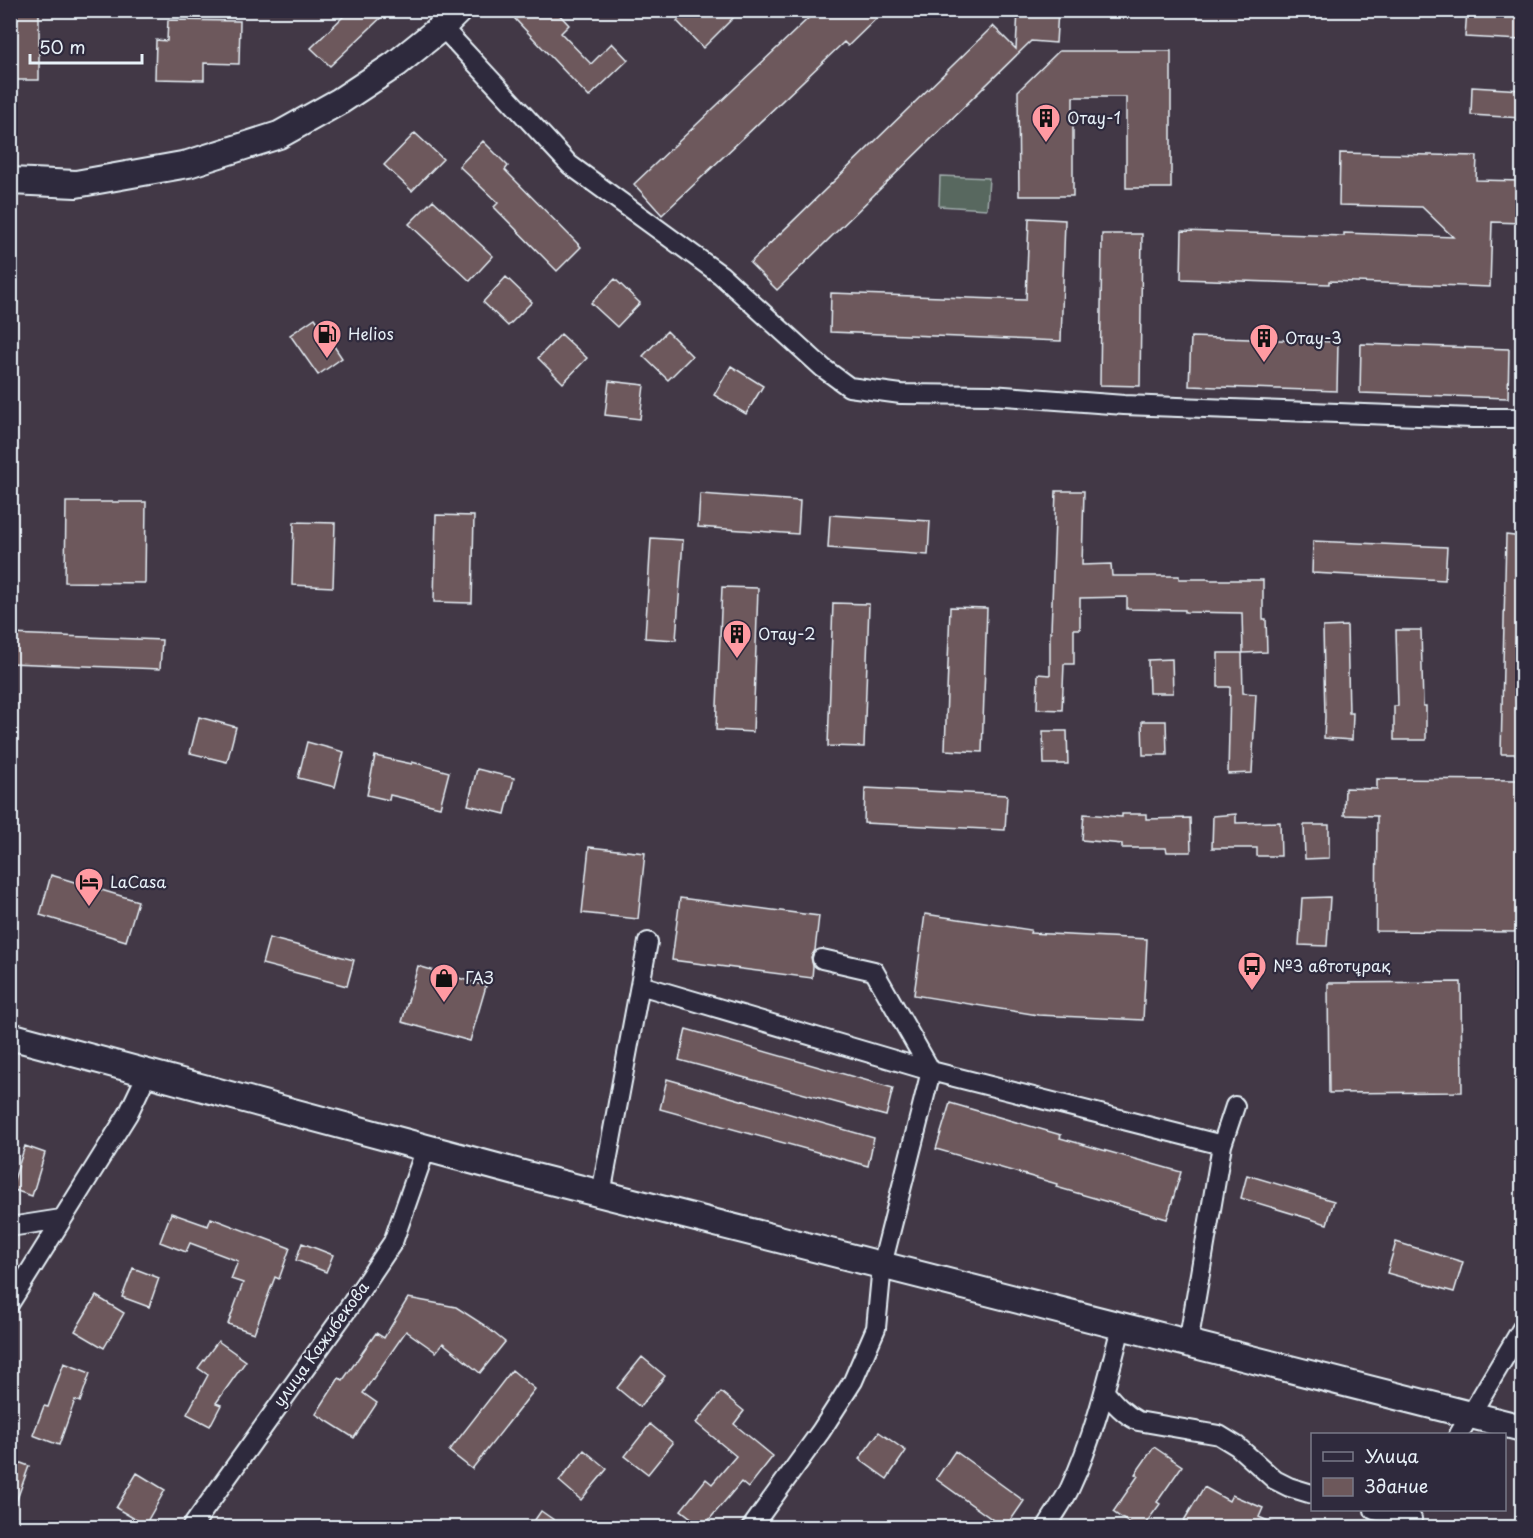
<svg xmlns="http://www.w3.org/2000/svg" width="1533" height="1538" viewBox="0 0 1533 1538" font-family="'Playpen Sans',sans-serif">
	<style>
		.green { fill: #58685f; stroke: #a0acac; stroke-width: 1.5 }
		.building { fill: #6d585b; stroke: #e8f1f8; stroke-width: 1.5 }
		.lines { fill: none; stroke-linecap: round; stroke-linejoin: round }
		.street-casing { stroke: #e8f1f8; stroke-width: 22 }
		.secondary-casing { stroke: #e8f1f8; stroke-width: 30 }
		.street { stroke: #2f2a3d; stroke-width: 18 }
		.secondary { stroke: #2f2a3d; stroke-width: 26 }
		.labels { text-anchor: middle; stroke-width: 4.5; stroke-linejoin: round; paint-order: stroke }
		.poi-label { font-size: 16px; fill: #e8f1f8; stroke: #2f2a3d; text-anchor: start }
		.street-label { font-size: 16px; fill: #e8f1f8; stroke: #2f2a3d }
	</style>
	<rect width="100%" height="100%" fill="#423846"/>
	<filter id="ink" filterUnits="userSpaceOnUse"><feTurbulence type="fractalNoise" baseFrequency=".0167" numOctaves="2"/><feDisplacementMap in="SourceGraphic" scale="12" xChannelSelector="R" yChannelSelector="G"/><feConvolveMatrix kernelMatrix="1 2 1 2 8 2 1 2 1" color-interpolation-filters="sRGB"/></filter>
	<g filter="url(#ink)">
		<path class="green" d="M940,176L989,178L987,209L939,206Z"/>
		<path class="building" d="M10,10H39V80H10Z
			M350,10H389L330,66L311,48Z
			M524,10H555L569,25L561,33L591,64L612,43L628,60L589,97L515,19Z
			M687,10H741L703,48L677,21Z
			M817,10H885L848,46L844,42L662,215L634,184Z
			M1018,10H1058L1056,43L1031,41L777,290L750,263L993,26L1016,49Z
			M1467,10L1522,12V40L1465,37Z
			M168,20L240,21L239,64L204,63V80L155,79L156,40L167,41Z
			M1059,51H1171V188H1126V97H1073V196H1019L1018,91Z
			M1472,87L1522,90V118L1471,115Z
			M415,133L443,159L412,191L384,165Z
			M483,141L508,166L505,170L581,247L557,271L494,207L498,203L459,166Z
			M1340,153L1477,156L1476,180L1522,181V223L1492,222L1490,287L1329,281V284L1181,279L1182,231L1344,236V233L1453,237L1422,207L1339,205Z
			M433,200L493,256L470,281L409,224Z
			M1029,218L1065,220L1061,341L830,332L831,293L1026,300Z
			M1102,234H1142L1140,386L1100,385Z
			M506,277L532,302L508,326L483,302Z
			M615,279L640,303L617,327L591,303Z
			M315,318L342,358L318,375L290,335Z
			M667,331L692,356L668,380L643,356Z
			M561,334L587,358L563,383L538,358Z
			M1191,337L1338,342L1337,391L1189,386Z
			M1361,344L1509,349L1508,398L1360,393Z
			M731,366L763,386L746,414L714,395Z
			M609,381L644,385L640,419L605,415Z
			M1056,491H1084L1082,565L1111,564L1112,576H1179V579H1209V580H1263V619H1266L1267,652L1243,653L1242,613L1185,612V610L1127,609V597L1080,598V629H1074V664H1064L1062,710L1037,709L1038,674L1050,675V631H1051Z
			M700,494L800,501L798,534L698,527Z
			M66,502H146L145,583L65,582Z
			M436,515L474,516L472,603L434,602Z
			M830,515L930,521L928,555L828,548Z
			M294,522L335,523L333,587L292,585Z
			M1506,535L1522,537V754H1501Z
			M651,538L683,540L676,640L645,638Z
			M1313,541L1447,547L1445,580L1312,573Z
			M722,587L758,588L753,732L716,730Z
			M833,603L869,604L864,747L828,746Z
			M950,607L987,608L982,752L945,750Z
			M1347,626L1349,713H1353L1352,740L1324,738L1325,717L1323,627Z
			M1396,630H1421L1423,706H1426V740H1394V706H1398Z
			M10,634L162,640L160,669L10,663Z
			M1218,653H1242L1243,693L1256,694L1252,773L1228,774L1230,687H1218Z
			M1172,659L1173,693H1149L1148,660Z
			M199,717L236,727L227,762L190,753Z
			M1142,721H1166L1167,755H1143Z
			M1043,731H1067L1068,764H1044Z
			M307,742L344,752L335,787L298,778Z
			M375,756L412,764V762L449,772L440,807L390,795L389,800L367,795Z
			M477,769L514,778L505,814L468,805Z
			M1377,779L1522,780V932L1376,931L1377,816L1344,815L1345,788L1377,789Z
			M865,788L1007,795L1005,830L864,823Z
			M1084,814L1122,817V814H1146V819L1190,818L1191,852H1167L1166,848H1122V844L1082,840Z
			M1236,814V823L1280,822L1281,856H1257V848H1212L1213,816Z
			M1304,825H1329V858L1305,859Z
			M589,847L645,853L638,919L582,913Z
			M51,875L138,901L126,941L40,915Z
			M1330,897L1327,946L1299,945L1302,898Z
			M680,898L819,916L815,950L811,957L813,966L812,978L672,960Z
			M925,914L1031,930L1030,933L1147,939L1143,1020L1038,1015L914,995Z
			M269,938L354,960L347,986L262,964Z
			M418,966L486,986L470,1041L402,1022Z
			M1461,982L1462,1092L1329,1093L1328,983Z
			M686,1029L893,1088L886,1116L679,1060Z
			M667,1079L874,1138L868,1166L660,1109Z
			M950,1103L1061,1135L1060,1138L1181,1172L1167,1219L1056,1187L1057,1184L936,1149Z
			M25,1146L45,1153L32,1196L11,1189Z
			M1247,1175L1334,1201L1327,1224L1241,1198Z
			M171,1213L208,1226L211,1218L290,1248L279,1279L275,1277L254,1333L228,1324L243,1283L231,1279L238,1261L190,1243L186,1252L160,1242Z
			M1396,1242L1463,1262L1454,1292L1387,1273Z
			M302,1243L333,1255L326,1272L296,1260Z
			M133,1268L159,1278L149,1307L122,1297Z
			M96,1296L124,1313L104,1348L75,1331Z
			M408,1298L456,1307L484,1325L505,1342L480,1373L443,1343L436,1352L406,1331L363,1393L377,1403L354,1438L316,1414L339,1378L343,1380L376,1333L384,1338Z
			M218,1341L246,1361L216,1403L221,1405L210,1426L187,1414L208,1375L198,1368Z
			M642,1357L665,1376L640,1407L617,1388Z
			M64,1363L90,1373L80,1402L75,1400L59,1445L33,1435L44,1406L48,1407Z
			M512,1370L535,1389L472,1469L449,1451Z
			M721,1392L744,1411L734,1424L773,1456L748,1488L741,1482L703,1527L681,1510L706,1479L712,1484L736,1456L696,1423Z
			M650,1424L673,1443L648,1474L625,1456Z
			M879,1432L906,1451L887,1479L859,1459Z
			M1154,1447L1182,1466L1157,1502L1160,1504L1143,1527H1135L1113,1512L1138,1476L1135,1474Z
			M584,1450L607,1469L581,1500L559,1481Z
			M955,1451L1024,1501L1006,1527H1003L936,1479Z
			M10,1459L29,1466L12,1513L10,1512Z
			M137,1473L165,1490L145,1525L116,1508Z
			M1204,1487L1229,1501L1232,1495L1263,1508L1259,1517L1282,1527H1222L1214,1524L1211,1527H1180Z
			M541,1511L564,1527H530Z"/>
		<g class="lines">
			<g class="street-casing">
				<path id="street" d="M442,27L570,165L721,275L823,368L849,387L901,394L991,395L1124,405L1473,418H1522
					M640,985L931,1071L1222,1145
					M601,1194L648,942
					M10,1227L61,1219
					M10,1303L128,1114L148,1072
					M1188,1344L1222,1145L1235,1106
					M1105,1392C1115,1404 1124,1414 1138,1421L1219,1435L1237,1446L1275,1480L1289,1487L1312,1494
					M1459,1434L1522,1328
					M1374,1510L1412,1519
					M191,1528L352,1303L393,1242L426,1148
					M751,1528L821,1431L853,1381L876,1328L882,1265L931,1071L874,971L822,959
					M1046,1528C1054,1514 1064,1501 1070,1488C1094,1437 1107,1382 1121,1327"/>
			</g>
			<g class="secondary-casing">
				<path id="secondary" d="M10,181L76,184L188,164L279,135L340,101L396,64L442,27L459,10
					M10,1036L523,1174L1522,1428"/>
			</g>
			<use href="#street" class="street"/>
			<use href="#secondary" class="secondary"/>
		</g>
	</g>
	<defs>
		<g id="building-pin" transform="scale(1.5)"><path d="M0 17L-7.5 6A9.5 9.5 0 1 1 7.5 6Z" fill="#ff9aa2" stroke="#2f2a3d"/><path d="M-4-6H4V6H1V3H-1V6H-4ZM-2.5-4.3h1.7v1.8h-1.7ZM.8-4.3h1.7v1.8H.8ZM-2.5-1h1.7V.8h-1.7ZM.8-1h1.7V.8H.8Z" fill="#111"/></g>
		<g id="fuel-pin" transform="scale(1.5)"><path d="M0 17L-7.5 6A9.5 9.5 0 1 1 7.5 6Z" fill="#ff9aa2" stroke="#2f2a3d"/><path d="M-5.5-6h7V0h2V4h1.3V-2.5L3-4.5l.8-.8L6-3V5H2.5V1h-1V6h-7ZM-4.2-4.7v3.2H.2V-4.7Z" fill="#111"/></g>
		<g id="hotel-pin" transform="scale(1.5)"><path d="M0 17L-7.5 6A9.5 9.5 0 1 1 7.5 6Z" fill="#ff9aa2" stroke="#2f2a3d"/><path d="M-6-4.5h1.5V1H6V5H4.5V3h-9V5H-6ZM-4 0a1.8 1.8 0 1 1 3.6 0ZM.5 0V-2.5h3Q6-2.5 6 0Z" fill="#111"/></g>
		<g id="bus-pin" transform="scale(1.5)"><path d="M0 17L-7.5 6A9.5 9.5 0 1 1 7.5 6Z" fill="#ff9aa2" stroke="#2f2a3d"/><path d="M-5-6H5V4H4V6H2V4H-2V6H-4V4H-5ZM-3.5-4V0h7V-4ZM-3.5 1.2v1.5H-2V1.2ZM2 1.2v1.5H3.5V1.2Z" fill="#111"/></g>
		<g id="shop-pin" transform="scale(1.5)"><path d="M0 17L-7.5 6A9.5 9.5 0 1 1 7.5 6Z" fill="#ff9aa2" stroke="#2f2a3d"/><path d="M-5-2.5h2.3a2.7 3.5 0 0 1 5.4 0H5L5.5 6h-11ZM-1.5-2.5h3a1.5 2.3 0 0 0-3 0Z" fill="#111"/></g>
	</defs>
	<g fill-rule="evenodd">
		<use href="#building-pin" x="1046" y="118"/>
		<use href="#fuel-pin" x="327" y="334"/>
		<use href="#building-pin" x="1264" y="338"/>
		<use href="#building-pin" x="737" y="634"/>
		<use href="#hotel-pin" x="89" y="882"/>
		<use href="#bus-pin" x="1252" y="966"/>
		<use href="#shop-pin" x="444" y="978"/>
	</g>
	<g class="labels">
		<g class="poi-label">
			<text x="1067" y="124">Отау-1</text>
			<text x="348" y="340">Helios</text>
			<text x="1285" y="344">Отау-3</text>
			<text x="758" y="640">Отау-2</text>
			<text x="110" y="888">LaCasa</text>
			<text x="1273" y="972">№3 автотұрақ</text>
			<text x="465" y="984">ГАЗ</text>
		</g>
		<g class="street-label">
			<text transform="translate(321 1344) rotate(-54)" y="6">улица Кажибекова</text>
		</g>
	</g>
	<rect width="1533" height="1538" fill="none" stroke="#2f2a3d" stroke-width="36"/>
	<rect x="18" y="18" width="1497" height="1502" fill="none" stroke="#e8f1f8" stroke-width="2" filter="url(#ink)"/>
	<rect x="1311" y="1433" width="195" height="78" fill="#2f2a3d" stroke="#797a88" stroke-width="1.5"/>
	<rect x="1323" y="1452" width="30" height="9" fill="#2f2a3d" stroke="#797a88" stroke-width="1.5"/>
	<text x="1365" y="1463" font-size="18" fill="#e8f1f8">Улица</text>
	<rect x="1323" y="1478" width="30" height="18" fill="#6d585b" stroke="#797a88" stroke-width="1.5"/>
	<text x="1365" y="1493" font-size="18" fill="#e8f1f8">Здание</text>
	<path d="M30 54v9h112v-9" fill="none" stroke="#e8f1f8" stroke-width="3"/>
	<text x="39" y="54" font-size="18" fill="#e8f1f8" stroke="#2f2a3d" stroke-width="4.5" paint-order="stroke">50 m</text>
</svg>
